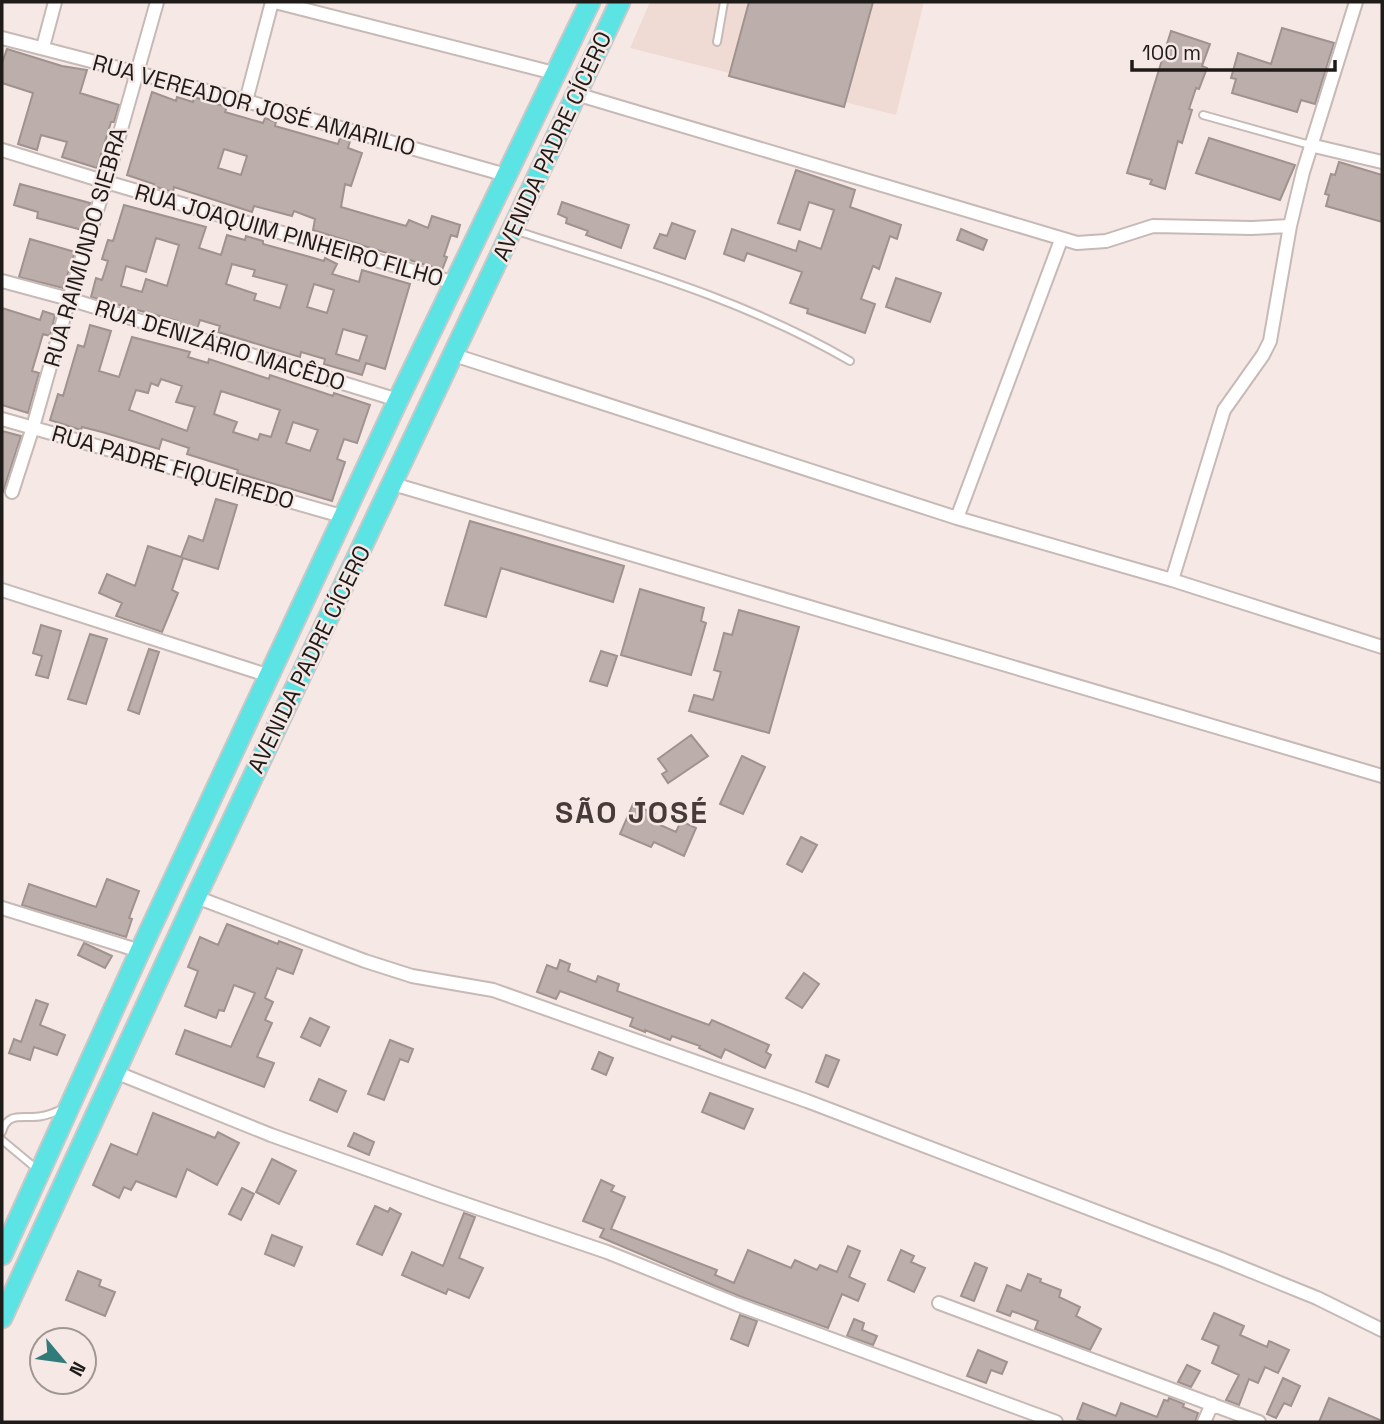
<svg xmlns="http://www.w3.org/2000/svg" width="1384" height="1424" viewBox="0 0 1384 1424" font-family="'Space Grotesk',sans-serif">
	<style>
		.built { fill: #f0dad4 }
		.building { fill: #bbaeab; stroke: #9f928f; stroke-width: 2; fill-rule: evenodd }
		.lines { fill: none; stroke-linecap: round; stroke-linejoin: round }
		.service-casing { stroke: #c6b9b6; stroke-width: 10 }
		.minor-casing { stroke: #c6b9b6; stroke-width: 16 }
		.trunk-casing { stroke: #c9c8c8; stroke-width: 23 }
		.service { stroke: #fff; stroke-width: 6 }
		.minor { stroke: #fff; stroke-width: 12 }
		.trunk { stroke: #5ce3e4; stroke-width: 19 }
		.labels { text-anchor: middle; stroke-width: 5; stroke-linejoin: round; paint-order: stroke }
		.street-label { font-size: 23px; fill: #1f1b19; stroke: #f6e9e5 }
		.district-label { font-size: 30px; font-weight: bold; letter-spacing: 2px; fill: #463b38; stroke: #f6e9e5 }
	</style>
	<rect width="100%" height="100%" fill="#f6e9e5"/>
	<path class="built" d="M650,2H924L896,115L630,48Z"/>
	<path class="building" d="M749,2H873L844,107L729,76Z
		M1282,28L1334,43L1315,104L1301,100L1297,112L1232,93L1236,79L1231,78L1238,53L1271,64Z
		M1171,31L1210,44L1202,66L1207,68L1199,89L1196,88L1189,109L1192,110L1182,143L1178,141L1165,189L1150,184L1152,180L1127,173Z
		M7,49L62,66L87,70L80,93L119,105L114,122H111L97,168L62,157L67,142L41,135L37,150L18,144L33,93L2,83V63Z
		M152,92L176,101L177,97L193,102L194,97L227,107L225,112L263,123L265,118L276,122L275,126L338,144L340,138L350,141L348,148L362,153L351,186L345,184L341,207L406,226L409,220L428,228L432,216L460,225L457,237L451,235L444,256L447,257L442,270L313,230L315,219L294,211L292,216L254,206L252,212L174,187L173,192L153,186L154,184L127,175ZM224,149L247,156L241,175L218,168Z
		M1209,138L1295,165L1280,200L1196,173Z
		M1339,162L1382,175V222L1326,206L1329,195L1325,194L1331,174L1335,175Z
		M796,170L855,190L850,207L901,225L897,239L890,236L879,269L873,266L861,299L875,304L865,333L807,313L808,309L790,303L802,272L747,253L744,261L724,254L732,229L796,251L799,241L821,249L834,210L809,202L800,230L778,223Z
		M20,184L90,203L82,230L37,218L38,212L14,205Z
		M562,202L629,225L621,248L586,235L588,231L566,223L567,218L558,214Z
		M124,205L206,227L199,248L221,255L227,235L245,240L246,236L263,241V244L303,255L324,261L325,258L337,264L332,274L359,282L362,270L410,284L385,369L366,363L362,375L324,364L325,359L301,352L300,357L218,332L220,326L200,320L197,329L176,323L177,321L91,297L96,278L102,280L108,261L102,259L108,240L113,241ZM156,238L179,245L167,286L146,279L142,292L121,286L126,266L146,272ZM232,264L255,270L253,276L287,285L280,308L254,300L256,294L226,284ZM314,284L334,290L327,313L307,307ZM343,329L367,336L359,361L336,354Z
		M672,223L695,231L685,259L654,248L660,234L667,236Z
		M961,229L987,240L983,250L957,240Z
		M30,239L75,252L63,288L19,277Z
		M896,278L941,293L930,322L886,307Z
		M2,308L40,320L43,311L55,315L50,336L43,334L32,371L39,373L28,413L2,405Z
		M90,325L111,331L99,371L119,377L132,337L190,352L188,357L208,363L209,359L269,379L270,375L333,396L334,393L370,405L357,443L344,439L337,459L345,462L332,501L237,473L238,470L187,454L189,448L162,439L159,449L102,432L82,427L81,430L50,420L58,394L63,396L78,345L84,347ZM161,379L182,386L176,402L195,407L187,431L129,410L136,390L148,393L151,383L158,386ZM221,391L280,410L271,437L260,434L258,440L233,432L237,422L214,414ZM293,422L318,430L310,451L286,443Z
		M2,431L21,436L3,492H2Z
		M216,499L237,505L218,569L183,558L172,590L178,593L162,632L116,616L122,603L99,593L107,574L135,586L148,546L181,557L189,536L203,541Z
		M470,521L624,566L613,602L501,568L486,617L445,605Z
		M640,589L704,608L701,621L706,623L691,675L621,655Z
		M739,610L799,627L769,733L689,711L694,695L713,700L721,672L714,670L719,652L724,633L732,635Z
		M41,625L61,631L48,678L36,675L42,656L33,653Z
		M90,634L107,639L86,704L68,699Z
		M149,649L159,652L139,714L128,710Z
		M601,651L617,656L607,686L590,681Z
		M691,735L708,756L668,783L662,774L667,771L658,759Z
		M742,756L765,767L743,814L720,804Z
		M633,804L655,814L651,821L676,832L681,821L696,828L684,856L654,842L651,847L620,834Z
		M801,837L817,845L802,872L787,864Z
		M107,879L139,891L129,918L132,919L126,937L22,905L29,884L96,907Z
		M227,924L278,944L279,941L302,950L293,974L277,968L265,998L273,1002L265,1020L272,1023L257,1057L274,1063L264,1087L176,1054L185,1030L231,1047L255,993L234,985L224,1011L219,1010L216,1018L185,1006L198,971L188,967L200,937L218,945Z
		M84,943L112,956L105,968L78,955Z
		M560,960L570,964L568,971L596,982L598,976L619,984L617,991L709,1025L712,1020L769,1045L766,1052L771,1055L765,1068L725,1049L721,1058L699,1048L700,1046L672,1036L670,1040L645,1030V1032L630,1026L633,1018L560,991L556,999L537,992L547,965L557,969Z
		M804,973L819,984L802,1008L786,998Z
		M36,1000L48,1004L40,1025L65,1035L57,1055L34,1047L30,1060L9,1053L14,1039L21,1042Z
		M310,1018L329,1027L320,1046L301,1037Z
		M390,1040L413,1049L408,1062L400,1059L384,1100L368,1094Z
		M599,1052L613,1058L606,1075L592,1069Z
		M826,1055L839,1060L828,1087L816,1082Z
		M319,1079L346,1091L337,1112L310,1100Z
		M710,1093L753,1109L744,1129L702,1112Z
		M153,1113L215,1138L218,1132L239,1143L217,1185L187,1169L176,1197L136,1181L131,1190L124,1187L119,1198L93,1185L111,1144L137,1155Z
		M354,1133L374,1142L369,1155L348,1146Z
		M272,1159L296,1171L279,1204L256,1192Z
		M601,1180L614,1186L611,1191L625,1197L611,1229L717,1270L715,1275L734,1283L748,1250L791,1268L795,1260L817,1270L820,1265L837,1272L848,1246L860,1251L849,1277L865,1284L858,1301L842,1294L828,1328L739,1296L600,1237L604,1229L583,1221Z
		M242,1188L254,1194L241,1220L229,1214Z
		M375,1206L388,1212L390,1208L401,1214L382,1255L357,1244Z
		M464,1213L475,1217L459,1258L483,1268L469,1298L448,1289L446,1294L402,1275L412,1252L443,1266Z
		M272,1235L302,1247L294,1266L265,1254Z
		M901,1250L914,1256L911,1262L925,1268L914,1292L888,1280Z
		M975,1263L987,1268L974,1301L961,1296Z
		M78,1271L101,1280L99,1286L115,1292L105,1316L66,1300Z
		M1028,1274L1041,1279L1040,1282L1061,1290L1059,1297L1080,1307L1076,1316L1101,1329L1090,1350L1035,1329L1038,1321L1012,1311L1010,1316L997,1311L1007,1285L1021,1291Z
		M1214,1313L1244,1326L1240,1335L1267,1347L1269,1341L1289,1350L1278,1373L1265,1367L1258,1383L1249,1379L1239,1405L1226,1400L1239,1375L1212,1363L1219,1346L1202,1339Z
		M740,1315L757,1321L748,1346L731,1339Z
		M854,1319L864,1323L862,1330L877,1336L873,1345L847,1336Z
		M978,1350L1007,1362L1002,1374L991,1370L986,1383L967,1376Z
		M1187,1365L1200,1371L1191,1387L1178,1382Z
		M1283,1378L1300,1386L1291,1406L1284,1403L1276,1418L1267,1414Z
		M1169,1398L1184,1404L1183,1407L1198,1413L1195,1422H1086L1077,1419L1083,1403L1116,1416L1121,1403L1157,1417L1164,1400L1168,1401Z
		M1329,1398L1382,1421V1422H1319Z"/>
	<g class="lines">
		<g class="service-casing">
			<path id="service" d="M717,42L724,2
				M1203,115L1310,145
				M514,230C628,267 746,300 850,361
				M2,1132C8,1110 24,1120 42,1116C49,1115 57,1111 65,1108
				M2,1140L38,1170"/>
		</g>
		<g class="minor-casing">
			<path id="minor" d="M275,2L554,73
				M2,38L246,101L506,175
				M43,47L55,2
				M576,94L1077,243L1106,241L1153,226L1252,228L1290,226
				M246,101L272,2
				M1310,145L1382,162
				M2,150L106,182L455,283
				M2,281L69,299L398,400
				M454,355L957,518L1172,580L1382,647
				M2,419L345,517
				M393,484L1382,776
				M12,492L33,427L69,299L106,182L157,2
				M957,518L1061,240
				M1172,580L1224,410L1263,355L1270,341L1290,226L1303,172L1356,2
				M2,590L270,676
				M196,897L365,961L412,976L493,990L807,1101L1221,1259L1317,1298L1382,1330
				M2,908L140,951
				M115,1072L271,1135L442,1196L607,1252L736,1304L1056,1422
				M939,1303L1259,1422
				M1204,1422L1212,1404"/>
		</g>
		<g class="trunk-casing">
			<path id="trunk" d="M2,1255L140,951L398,400L590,2
				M2,1318L196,897L620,2"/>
		</g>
		<use href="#service" class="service"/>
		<use href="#minor" class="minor"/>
		<use href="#trunk" class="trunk"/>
	</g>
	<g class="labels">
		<g class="street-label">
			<text transform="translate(254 105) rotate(15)" y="8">RUA VEREADOR JOSÉ AMARILIO</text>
			<text transform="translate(552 146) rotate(-65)" y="8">AVENIDA PADRE CÍCERO</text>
			<text transform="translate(289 235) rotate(16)" y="8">RUA JOAQUIM PINHEIRO FILHO</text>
			<text transform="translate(85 247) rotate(-74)" y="8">RUA RAIMUNDO SIEBRA</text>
			<text transform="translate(220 345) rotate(17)" y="8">RUA DENIZÁRIO MACÊDO</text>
			<text transform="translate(173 467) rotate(16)" y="8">RUA PADRE FIQUEIREDO</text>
			<text transform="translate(309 659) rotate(-64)" y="8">AVENIDA PADRE CÍCERO</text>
		</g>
		<g class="district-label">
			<text x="632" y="823">SÃO JOSÉ</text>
		</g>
	</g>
	<rect width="1384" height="1424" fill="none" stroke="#1f1b19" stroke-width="7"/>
	<g transform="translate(63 1361) rotate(119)"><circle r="33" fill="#f6e9e5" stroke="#a09793" stroke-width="2"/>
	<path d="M0-5L12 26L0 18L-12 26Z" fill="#327b7b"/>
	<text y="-10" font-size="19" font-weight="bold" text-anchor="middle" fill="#1f1b19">N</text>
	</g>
	<path d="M1132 60v10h203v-10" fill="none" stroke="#1f1b19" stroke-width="3.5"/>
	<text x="1142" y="60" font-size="21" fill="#1f1b19" stroke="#f6e9e5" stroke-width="5" paint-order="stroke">100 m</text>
</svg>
